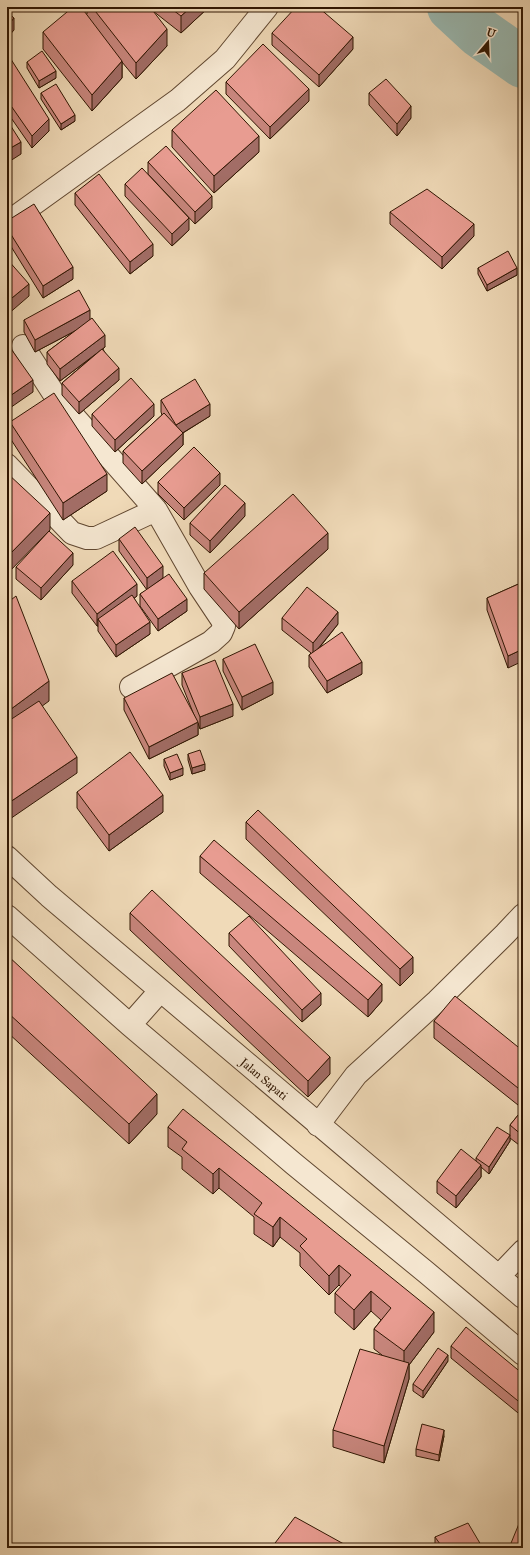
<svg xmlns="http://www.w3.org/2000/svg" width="530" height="1555" viewBox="0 0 530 1555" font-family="'IM FELL Great Primer',serif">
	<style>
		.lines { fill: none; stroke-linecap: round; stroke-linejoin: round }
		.river { stroke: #9abab3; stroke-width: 50 }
		.minor-casing { stroke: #604730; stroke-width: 24 }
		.minor { stroke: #f5e7d1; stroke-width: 22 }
		.wall { fill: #c8867d; stroke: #301602 }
		.shaded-wall { fill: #a26d66; stroke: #301602 }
		.building { fill: #e89c91; stroke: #301602 }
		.labels { text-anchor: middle; stroke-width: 4; stroke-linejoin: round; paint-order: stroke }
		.street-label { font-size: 12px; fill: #301602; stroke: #f5e7d1 }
	</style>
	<rect width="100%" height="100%" fill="#f0dab8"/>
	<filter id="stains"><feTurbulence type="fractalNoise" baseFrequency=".005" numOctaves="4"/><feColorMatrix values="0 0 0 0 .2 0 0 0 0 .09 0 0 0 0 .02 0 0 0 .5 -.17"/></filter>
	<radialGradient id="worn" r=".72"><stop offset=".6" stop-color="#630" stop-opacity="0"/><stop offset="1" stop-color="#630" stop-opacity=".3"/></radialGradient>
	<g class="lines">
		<path class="river" d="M452,7L479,32L523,63"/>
		<g class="minor-casing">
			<path id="minor" d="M7,223L178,100L225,59L267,7
				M23,346L54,394L156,510
				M7,465L72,533L87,538H96L156,510L200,587L222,620L224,626L221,633L211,642L131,687
				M7,857L49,896L523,1297
				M7,916L130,1025L294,1164L427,1273L523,1354
				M130,1025L160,991
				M318,1125L356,1075L437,1001L505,934L523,915
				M499,1276L523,1251"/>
		</g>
		<use href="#minor" class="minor"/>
	</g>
	<path class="wall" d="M87,7H209L181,33L153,11L167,46L136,79L122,62V78L92,111L43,49V32L87,14Z
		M272,33L353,49L319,87L272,45Z
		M7,53L49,131L32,148L7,112Z
		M27,62L56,78L39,88L27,68Z
		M226,82L309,101L270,139L226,94Z
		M41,93L75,121L61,130L41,99Z
		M369,93L411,118L397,136L369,105Z
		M172,130L259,152L214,193L172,147Z
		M148,162L212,208L195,224L148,174Z
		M125,184L189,230L172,246L125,196Z
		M75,193L153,256L130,274L75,205Z
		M390,212L474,236L442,269L390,224Z
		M7,221L73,279L43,298L7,240Z
		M478,268L517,275L487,291L478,274Z
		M90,319L105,347L103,349L119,380L79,414L62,395V383L92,357L60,381L47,364V352L75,331L35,352L24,332V320Z
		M161,400L210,416L183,433V445L142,484L123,463V451L162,415L161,412Z
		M92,414L154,416L115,452L92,426Z
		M10,422L107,491L63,520L10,438Z
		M158,482L220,485L184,520L158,494Z
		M245,516L210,553L190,535V523Z
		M119,539L163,578L187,611L158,631L140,606V594L147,590L119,551Z
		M328,549L239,629L204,589V573Z
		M73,565L41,600L16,579V567Z
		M72,581L137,596L134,598L150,634L116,657L98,631V626H97L72,593Z
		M523,582L508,668L487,610V598Z
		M282,618L338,624L320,647L362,674L327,693L309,667V655L311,653L282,630Z
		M223,659L273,694L242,710L223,671Z
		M182,673L233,716L200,729L198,723V735L149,759L124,710V698L196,720L182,685Z
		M188,754L205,770L192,774L188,760Z
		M164,759L183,775L170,780L164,766Z
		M77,792L163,812L109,851L77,808Z
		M246,822L413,973L400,986L246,839Z
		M200,856L382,1001L368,1017L200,873Z
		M130,913L330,1074L308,1097L130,930Z
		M229,933L321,1005L302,1022L229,946Z
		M7,955L157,1114L129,1144L7,1032Z
		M434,1021L523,1051V1109L434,1038Z
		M523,1109V1148L510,1138V1141L489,1174L481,1167V1177L456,1208L437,1193V1181L476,1161V1158L510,1135V1125Z
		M168,1127L434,1332L409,1365V1379L384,1463L333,1447V1430L382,1355L374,1349V1329L381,1320L371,1311L354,1330L335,1313V1293L341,1287L339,1285L329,1295L300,1266V1253L280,1237L273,1247L254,1234V1217L219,1188L213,1194L182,1169V1157L168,1147Z
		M451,1346L523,1374V1417L451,1358Z
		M448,1361L423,1398L413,1391V1384Z
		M444,1436L439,1461L416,1456V1449Z
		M435,1537L481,1548H435Z"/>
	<path class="shaded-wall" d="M191,7H209L181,33V16Z
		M14,18V30L7,38V26Z
		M167,29V46L136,79V63Z
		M353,37V49L319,87V75Z
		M122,61V78L92,111V95Z
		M56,71V78L39,88V81Z
		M309,89V101L270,139V127Z
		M411,106V118L397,136V124Z
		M75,115V121L61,130V124Z
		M49,119V131L32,148V136Z
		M259,136V152L214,193V176Z
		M21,142V154L7,163V150Z
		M212,196V208L195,224V212Z
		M189,218V230L172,246V234Z
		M474,224V236L442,269V257Z
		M153,244V256L130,274V262Z
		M73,267V279L43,298V286Z
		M517,268V275L487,291V285Z
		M29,284V296L7,315V302Z
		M90,310V323L35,352V340Z
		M105,335V347L60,381V369Z
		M119,368V380L79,414V402Z
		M33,380V392L7,410V398Z
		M154,404V416L115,452V440Z
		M210,404V416L176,437V425Z
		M183,433V445L142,484V471Z
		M220,473V485L184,520V508Z
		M107,474V491L63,520V503Z
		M245,503V516L210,553V541Z
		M50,513V530L7,574V557Z
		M328,533V549L239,629V612Z
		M73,553V565L41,600V588Z
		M163,566V578L147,590V578Z
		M137,584V596L101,623L98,619V626H97V614Z
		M187,599V611L158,631V619Z
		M338,612V624L313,655V643Z
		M150,622V634L116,657V645Z
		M523,649V661L508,668V656Z
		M362,662V674L327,693V681Z
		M49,681V701L7,732V712Z
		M273,682V694L242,710V697Z
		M233,704V716L200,729V717Z
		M198,722V735L149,759V747Z
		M77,757V773L7,821V804Z
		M205,764V770L192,774V768Z
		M183,768V775L170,780V773Z
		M163,795V812L109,851V835Z
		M413,957V973L400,986V969Z
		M382,984V1001L368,1017V1000Z
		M321,993V1005L302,1022V1010Z
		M330,1057V1074L308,1097V1081Z
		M157,1094V1114L129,1144V1124Z
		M510,1135V1141L489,1174V1167Z
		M481,1165V1177L456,1208V1196Z
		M219,1168V1188L213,1194V1174Z
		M280,1217V1237L273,1247V1227Z
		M339,1265V1285L329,1295V1276Z
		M371,1291V1311L354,1330V1310Z
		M434,1312V1332L409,1365V1379L384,1463V1446L404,1371V1351Z
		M448,1355V1361L423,1398V1391Z
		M444,1430V1436L439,1461V1455Z
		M481,1545V1548H477Z"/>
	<path class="building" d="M73,7H81L122,61L92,95L43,32Z
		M92,7H150L167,29L136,63Z
		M169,7H191L181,16Z
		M296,7H318L353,37L319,75L272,33Z
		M7,12L14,18L7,26Z
		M263,44L309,89L270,127L226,82Z
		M42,51L56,71L39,81L27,62Z
		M7,53L49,119L32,136L7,100Z
		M386,79L411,106L397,124L369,93Z
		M56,84L75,115L61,124L41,93Z
		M216,90L259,136L214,176L172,130Z
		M7,120L21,142L7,150Z
		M166,146L212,196L195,212L148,162Z
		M142,168L189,218L172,234L125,184Z
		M99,174L153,244L130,262L75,193Z
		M427,189L474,224L442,257L390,212Z
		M34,204L73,267L43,286L7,228V221Z
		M508,251L517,268L487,285L478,268Z
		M7,259L29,284L7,302Z
		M79,290L90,310L35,340L24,320Z
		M92,318L105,335L60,369L47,352Z
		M9,346L33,380L7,398V347Z
		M102,349L119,368L79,402L62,383Z
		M131,378L154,404L115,440L92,414Z
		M195,379L210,404L176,425L161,400Z
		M54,393L107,474L63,503L10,422Z
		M164,413L183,433L142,471L123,451Z
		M194,447L220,473L184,508L158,482Z
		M7,473L50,513L7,557Z
		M225,485L245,503L210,541L190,523Z
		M293,494L328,533L239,612L204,573Z
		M135,527L163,566L147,578L119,539Z
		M49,531L73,553L41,588L16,567Z
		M113,551L137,584L97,614L72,581Z
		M169,574L187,599L158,619L140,594Z
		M523,582V649L508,656L487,598Z
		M307,587L338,612L313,643L282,618Z
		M132,595L150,622L116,645L98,619Z
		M16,596L49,681L7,712V603Z
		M342,632L362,662L327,681L309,655Z
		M255,644L273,682L242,697L223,659Z
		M215,660L233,704L200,717L182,673Z
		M172,673L198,722L149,747L124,698Z
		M39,701L77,757L7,804V722Z
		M200,750L205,764L192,768L188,754Z
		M130,752L163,795L109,835L77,792Z
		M177,754L183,768L170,773L164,759Z
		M258,810L413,957L400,969L246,822Z
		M214,840L382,984L368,1000L200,856Z
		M152,890L330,1057L308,1081L130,913Z
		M249,916L321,993L302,1010L229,933Z
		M7,955L157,1094L129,1124L7,1012Z
		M455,996L523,1051V1092L434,1021Z
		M183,1109L434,1312L404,1351L374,1329L391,1308L371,1291L354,1310L335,1293L351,1275L339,1265L329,1276L300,1246L307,1239L280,1217L273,1227L254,1214L262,1203L219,1168L213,1174L182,1149L187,1142L168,1127Z
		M523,1109V1136L510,1125Z
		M497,1127L510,1135L489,1167L476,1158Z
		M461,1149L481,1165L456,1196L437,1181Z
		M466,1327L523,1374V1405L451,1346Z
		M438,1348L448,1355L423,1391L413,1384Z
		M360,1349L409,1363L384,1446L333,1430Z
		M422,1424L444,1430L439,1455L416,1449Z
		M523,1514V1548H509Z
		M295,1517L351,1548H274L272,1547Z
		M468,1523L481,1545L477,1548H443L435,1537Z"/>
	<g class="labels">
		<g class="street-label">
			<text transform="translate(264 1079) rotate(40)" y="4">Jalan Sapati</text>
		</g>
	</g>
	<rect width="530" height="1555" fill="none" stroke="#f0dab8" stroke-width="24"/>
	<rect x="8" y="8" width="514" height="1539" fill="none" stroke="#301602" stroke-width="2"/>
	<rect x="12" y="12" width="506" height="1531" fill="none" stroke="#301602"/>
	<g transform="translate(488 42) rotate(19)" stroke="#f5e7d1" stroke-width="3" paint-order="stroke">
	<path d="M0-3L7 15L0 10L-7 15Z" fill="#301602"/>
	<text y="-6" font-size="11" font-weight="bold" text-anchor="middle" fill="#301602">U</text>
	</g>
	<rect width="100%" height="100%" filter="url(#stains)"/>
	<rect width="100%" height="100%" fill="url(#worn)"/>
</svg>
